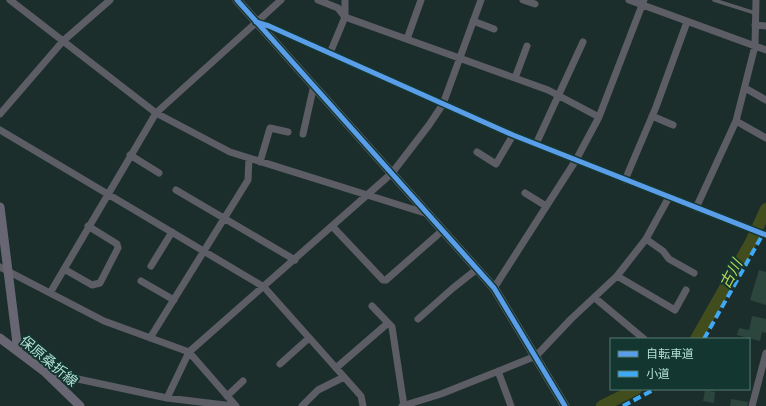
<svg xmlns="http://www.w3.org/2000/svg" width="766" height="406" viewBox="0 0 766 406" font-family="Jost,'Noto Sans JP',sans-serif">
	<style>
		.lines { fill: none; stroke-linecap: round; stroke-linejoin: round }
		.river { stroke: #424d1d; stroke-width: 12 }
		.building { fill: #2c453d }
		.lane { stroke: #5d5d66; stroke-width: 3.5 }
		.street { stroke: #5d5d66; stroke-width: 7 }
		.secondary { stroke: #686673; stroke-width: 9 }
		.quiet { stroke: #3fa9f5; stroke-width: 4; stroke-dasharray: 8 4; stroke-linecap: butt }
		.cycleway-casing { stroke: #143630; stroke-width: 8 }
		.cycleway { stroke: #5a9eea; stroke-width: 5 }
		.labels { text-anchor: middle; stroke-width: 4; stroke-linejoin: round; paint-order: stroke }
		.street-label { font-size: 14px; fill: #b0dfd4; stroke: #143630 }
		.water-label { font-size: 15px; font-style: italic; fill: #bed755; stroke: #143630 }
	</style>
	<rect width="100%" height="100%" fill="#1c2e2b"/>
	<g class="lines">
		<path class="river" d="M696,339L751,242L766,209
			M602,406L636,389"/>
	</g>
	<path class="building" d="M759,270L766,272V305L750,300Z
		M752,316L766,319V333L762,332L760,341L737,335L739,328L749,330Z
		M705,390L715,392L714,403L703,401Z
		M731,399L748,402L747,406H730Z"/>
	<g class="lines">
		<path class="lane" d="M714,0L755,13"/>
		<path class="street" d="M10,0L156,113L230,152L428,214
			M318,0L338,8L345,17L548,90L599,117
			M523,0L535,4
			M629,0L766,50
			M473,21L494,29
			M256,22L269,26L513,135L766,235
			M755,25L766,26
			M407,39L421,0
			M330,53L345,17V0
			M515,78L527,46
			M745,88L766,100
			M0,114L63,41L110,0
			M652,116L673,125
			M736,121L766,138
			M0,130L264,287L361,396L363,406
			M303,134L314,85
			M536,144L583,42
			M477,152L496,164L513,135
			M130,155L159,173
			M260,162L270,128L288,132
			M625,180L656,107L687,22
			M176,190L295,260
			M525,193L546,206
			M669,197L646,239L663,251L669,259L694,273
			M696,208L736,121L755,46L756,0
			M332,226L383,280H386L443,230
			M151,266L172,232
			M0,267L104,321L189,352L236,406
			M64,269L92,285L100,283L118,248L117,244L88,226
			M617,276L675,310L686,290
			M141,281L174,300
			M494,288L576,160L599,117L644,0
			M50,293L156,113L281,0
			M595,298L644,339
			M372,306L392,327L404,406
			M418,319L453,288L477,269
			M150,338L248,180L249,158
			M280,364L309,338
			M336,368L388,323
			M498,371L511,406
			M45,372L167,398L233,406
			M227,396L243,381
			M167,398L189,352L392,173L429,125L443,104L481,0
			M302,406L318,390L344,377
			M402,406L441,394L536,356L571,319L617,276L646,239
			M752,406L766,353"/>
		<path class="secondary" d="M237,0L494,288L565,406
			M0,207L18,351
			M0,338L45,372L80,406"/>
		<path class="quiet" d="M704,339L763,234
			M623,406L655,389"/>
		<g class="cycleway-casing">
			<path id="cycleway" d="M237,0L494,288L565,406
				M256,22L269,26L513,135L766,235"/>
		</g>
		<use href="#cycleway" class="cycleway"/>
	</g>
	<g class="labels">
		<g class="street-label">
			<text transform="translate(49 361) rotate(40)" y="5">保原桑折線</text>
		</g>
		<g class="water-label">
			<text transform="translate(731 274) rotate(-62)" y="5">古川</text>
		</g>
	</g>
	<rect x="610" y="338" width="140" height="52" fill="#143630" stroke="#527a72"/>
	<rect x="618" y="351" width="20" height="6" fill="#5a9eea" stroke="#527a72"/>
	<text x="646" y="358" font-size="12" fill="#b0dfd4">自転車道</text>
	<rect x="618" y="371" width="20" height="6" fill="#3fa9f5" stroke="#527a72"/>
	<text x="646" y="378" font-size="12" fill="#b0dfd4">小道</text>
</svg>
